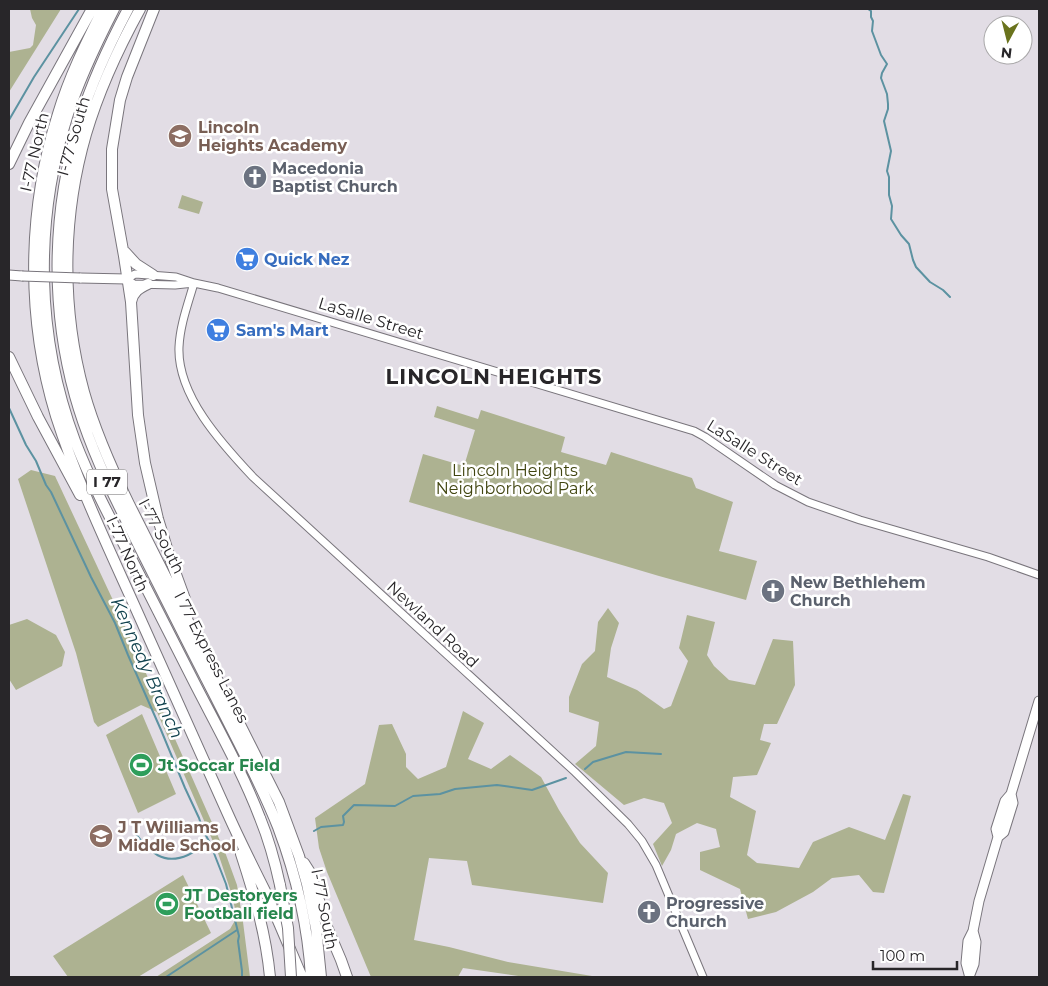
<svg xmlns="http://www.w3.org/2000/svg" width="1048" height="986" viewBox="0 0 1048 986" font-family="Montserrat,sans-serif">
	<style>
		.green { fill: #adb291 }
		.lines { fill: none; stroke-linecap: round; stroke-linejoin: round }
		.stream { stroke: #5c92a1; stroke-width: 2 }
		.minor-casing { stroke: #79757c; stroke-width: 9 }
		.major-casing { stroke: #79757c; stroke-width: 11 }
		.highway-casing { stroke: #79757c; stroke-width: 12 }
		.minor { stroke: #fff; stroke-width: 7 }
		.major { stroke: #fff; stroke-width: 9 }
		.highway { stroke: #fff; stroke-width: 10 }
		.major-bridge-casing { stroke: #79757c; stroke-width: 11; stroke-linecap: butt }
		.highway-bridge-casing { stroke: #79757c; stroke-width: 12; stroke-linecap: butt }
		.major-bridge { stroke: #fff; stroke-width: 9 }
		.highway-bridge { stroke: #fff; stroke-width: 10 }
		.labels { text-anchor: middle; stroke-width: 5; stroke-linejoin: round; paint-order: stroke }
		.shield { fill: #fff; stroke: #686769; stroke-width: 1 }
		.shield-label { font-size: 15px; font-weight: bold; fill: #282629 }
		.education-label { font-size: 16px; font-weight: bold; fill: #785e54; stroke: #fff; text-anchor: start }
		.street-label { font-size: 16px; fill: #282629; stroke: #fff }
		.worship-label { font-size: 16px; font-weight: bold; fill: #5b616d; stroke: #fff; text-anchor: start }
		.shop-label { font-size: 16px; font-weight: bold; fill: #366cbe; stroke: #fff; text-anchor: start }
		.park-label { font-size: 16px; fill: #414510; stroke: #fff }
		.leisure-label { font-size: 16px; font-weight: bold; fill: #27864d; stroke: #fff; text-anchor: start }
		.water-label { font-size: 18px; font-style: italic; fill: #12434f; stroke: #fff }
		.district-label { font-size: 21px; font-weight: bold; letter-spacing: 1px; fill: #282629; stroke: #fff }
	</style>
	<rect width="100%" height="100%" fill="#e2dde5"/>
	<path class="green" d="M30,9H61L9,92V52L30,48L33,45L36,25L32,18Z
		M182,195L203,202L199,214L178,208Z
		M437,406L478,419L481,410L565,437L561,452L606,465L611,452L692,478L696,488L733,502L719,551L757,561L746,600L659,576L409,502L423,454L464,466L475,430L434,417Z
		M31,470L55,476L126,628L225,852L237,885L243,922L250,977H156L230,929L237,917L231,892L218,853L157,712L141,705L98,727L94,722L76,653L18,479Z
		M608,608L619,623L611,648L607,677L637,690L664,709L671,706L688,661L679,648L687,615L715,622L707,655L714,666L729,680L755,685L773,639L793,641L795,685L777,724H764L760,740L771,743L757,775L733,777L730,797L756,811L747,855L757,863L799,868L813,842L849,827L885,840L903,794L911,796L884,893L873,892L859,875L832,878L813,892L776,912L748,919L740,889L700,870V852L720,847L716,829L697,823L676,834L671,850L662,866L653,844L672,823L664,803L644,798L624,805L575,764L596,746L599,722L569,712V697L582,664L595,651L598,622Z
		M27,619L56,635L65,652L62,666L16,690L9,679V625Z
		M463,711L484,723L468,759L491,769L510,755L541,777L559,810L580,843L608,873L603,903L472,885L467,861L429,858L414,940L449,947L508,962L598,977H525L463,968L458,977H371L327,872L319,848L315,818L365,784L379,725L392,724L406,754V767L418,779L446,767Z
		M142,714L176,794L138,813L106,735Z
		M183,875L211,933L138,977H68L53,956Z"/>
	<g class="lines">
		<path class="stream" d="M868,9L871,11V17L873,21L872,31L881,55L887,64L882,73L881,78L887,94L888,104V109L884,121L891,151L887,171L889,177V195L892,206L891,219L901,235L909,244L913,260L916,267L930,282L943,290L950,297
			M9,120L34,77L79,9
			M9,408L26,445L36,461L46,485L51,492L91,577L115,623L128,655L161,730L185,788L199,818L203,830L210,843L226,884L239,936L238,941L242,971V977
			M585,769L593,762L626,752L661,754
			M314,831L321,827L343,825L344,822L343,816L354,805L395,806L413,796L440,794L455,789L497,785L532,790L566,778
			M135,833C150,852 163,866 188,855C195,852 202,847 209,843
			M166,977L237,930"/>
		<g class="minor-casing">
			<path id="minor" d="M194,283L175,285L134,284L127,279L135,274L163,276L176,277L194,283L218,288L674,425L694,431L705,437L775,485L808,502L860,520L988,557L1039,575
				M194,283C188,304 180,325 179,347C177,395 221,443 253,477L575,772L628,824L642,841L656,865L703,977"/>
		</g>
		<g class="major-casing">
			<path id="major" d="M9,275L22,276
				M80,278L127,279
				M998,837L996,829L1004,804L1005,801L1011,794L1039,701
				M969,974L966,963L968,941L973,931L979,901L998,837L1004,832L1013,803L1011,794
				M969,977L974,964L976,942L973,931"/>
		</g>
		<g class="highway-casing">
			<path id="highway" d="M103,9C86,43 69,77 58,114C27,211 26,318 56,416C79,488 113,557 144,627C171,688 199,750 227,812C239,839 252,865 265,891C278,920 290,949 302,977
				M114,9C96,44 79,79 67,117C34,222 36,337 75,441C90,480 110,518 130,556C151,598 173,640 194,682C217,727 242,771 260,818C269,840 275,862 280,885
				M128,9C109,45 92,81 80,120C52,209 50,306 75,396C86,435 102,472 120,508C151,570 182,632 214,694C236,738 260,781 278,827C296,875 308,926 311,977
				M140,9C118,49 99,90 86,134C62,217 61,308 84,392C95,431 111,467 129,504L279,802L299,856L307,884L316,928L321,977
				M154,9L127,77L120,100L112,149V189L124,256L131,302L138,415L145,463L158,519L170,558L185,599L188,615
				M9,164L29,123L92,9
				M125,252L136,264L153,275
				M131,302C133,292 139,288 148,284
				M9,357L38,417L80,495
				M241,854C254,894 266,934 270,977
				M304,863L311,874L327,927L341,960L347,977"/>
		</g>
		<use href="#minor" class="minor"/>
		<use href="#major" class="major"/>
		<use href="#highway" class="highway"/>
		<g class="major-bridge-casing">
			<path id="major-bridge" d="M22,276L80,278"/>
		</g>
		<g class="highway-bridge-casing">
			<path id="highway-bridge" d="M280,885L288,928L291,977"/>
		</g>
		<use href="#major-bridge" class="major-bridge"/>
		<use href="#highway-bridge" class="highway-bridge"/>
	</g>
	<defs>
		<g id="school-disc" transform="scale(1.25)"><circle r="9.5" fill="#8d6e63" stroke="#fff"/><path d="M0-5L7-2L0 1L-7-2ZM-4 1L0 2.5L4 1V4Q0 6-4 4Z" fill="#fff"/></g>
		<g id="church-disc" transform="scale(1.25)"><circle r="9.5" fill="#6b7280" stroke="#fff"/><path d="M-1.2-6h2.4v3.5h3.3v2.4h-3.3V6h-2.4V-.1h-3.3v-2.4h3.3Z" fill="#fff"/></g>
		<g id="supermarket-disc" transform="scale(1.25)"><circle r="9.5" fill="#3f7fe0" stroke="#fff"/><path d="M-6-5.5h2.5l.6 2H6L4.5 2H-2.5L-4.4-4H-6ZM-1.5 3.2a1.3 1.3 0 1 0 .1 0ZM3 3.2a1.3 1.3 0 1 0 .1 0Z" fill="#fff"/></g>
		<g id="stadium-disc" transform="scale(1.25)"><circle r="9.5" fill="#2e9e5b" stroke="#fff"/><path d="M0-5a6.5 5 0 1 0 0 10a6.5 5 0 1 0 0-10ZM-3.5-1.8h7v3.6h-7Z" fill="#fff"/></g>
	</defs>
	<g fill-rule="evenodd">
		<use href="#school-disc" x="180" y="136"/>
		<use href="#church-disc" x="255" y="177"/>
		<use href="#supermarket-disc" x="247" y="259"/>
		<use href="#supermarket-disc" x="218" y="330"/>
		<use href="#church-disc" x="773" y="591"/>
		<use href="#stadium-disc" x="141" y="765"/>
		<use href="#school-disc" x="101" y="836"/>
		<use href="#stadium-disc" x="167" y="904"/>
		<use href="#church-disc" x="649" y="912"/>
	</g>
	<g class="labels">
		<rect class="shield" x="87" y="469.5" width="40" height="25" rx="4"/>
		<g class="shield-label">
			<text x="107" y="487">I 77</text>
		</g>
		<g class="education-label">
			<text x="198" y="133">Lincoln<tspan x="198" dy="18">Heights Academy</tspan></text>
			<text x="118" y="833">J T Williams<tspan x="118" dy="18">Middle School</tspan></text>
		</g>
		<g class="street-label">
			<text transform="translate(73 136) rotate(-74)" y="6">I-77 South</text>
			<text transform="translate(34 152) rotate(-77)" y="6">I-77 North</text>
			<text transform="translate(371 318) rotate(17)" y="6">LaSalle Street</text>
			<text transform="translate(755 452) rotate(32)" y="6">LaSalle Street</text>
			<text transform="translate(162 536) rotate(63)" y="6">I-77 South</text>
			<text transform="translate(128 554) rotate(66)" y="6">I-77 North</text>
			<text transform="translate(433 624) rotate(43)" y="6">Newland Road</text>
			<text transform="translate(212 657) rotate(63)" y="6">I 77 Express Lanes</text>
			<text transform="translate(325 909) rotate(79)" y="6">I-77 South</text>
		</g>
		<g class="worship-label">
			<text x="272" y="174">Macedonia<tspan x="272" dy="18">Baptist Church</tspan></text>
			<text x="790" y="588">New Bethlehem<tspan x="790" dy="18">Church</tspan></text>
			<text x="666" y="909">Progressive<tspan x="666" dy="18">Church</tspan></text>
		</g>
		<g class="shop-label">
			<text x="264" y="265">Quick Nez</text>
			<text x="236" y="336">Sam's Mart</text>
		</g>
		<g class="park-label">
			<text x="515" y="476">Lincoln Heights<tspan x="515" dy="18">Neighborhood Park</tspan></text>
		</g>
		<g class="leisure-label">
			<text x="158" y="771">Jt Soccar Field</text>
			<text x="184" y="901">JT Destoryers<tspan x="184" dy="18">Football field</tspan></text>
		</g>
		<g class="water-label">
			<text transform="translate(147 668) rotate(66)" y="6">Kennedy Branch</text>
		</g>
		<g class="district-label">
			<text x="494" y="384">LINCOLN HEIGHTS</text>
		</g>
	</g>
	<rect width="1048" height="986" fill="none" stroke="#282629" stroke-width="20"/>
	<g transform="translate(1008 40) rotate(187)"><circle r="24" fill="#ffffff" stroke="#a9a8a9"/>
	<path d="M0-4L9 19L0 12L-9 19Z" fill="#6a731d"/>
	<text y="-8" font-size="14" font-weight="bold" text-anchor="middle" fill="#282629">N</text>
	</g>
	<path d="M873 961v8h84v-8" fill="none" stroke="#282629" stroke-width="2.5"/>
	<text x="880" y="961" font-size="15" fill="#282629" stroke="#ffffff" stroke-width="4" paint-order="stroke">100 m</text>
</svg>
